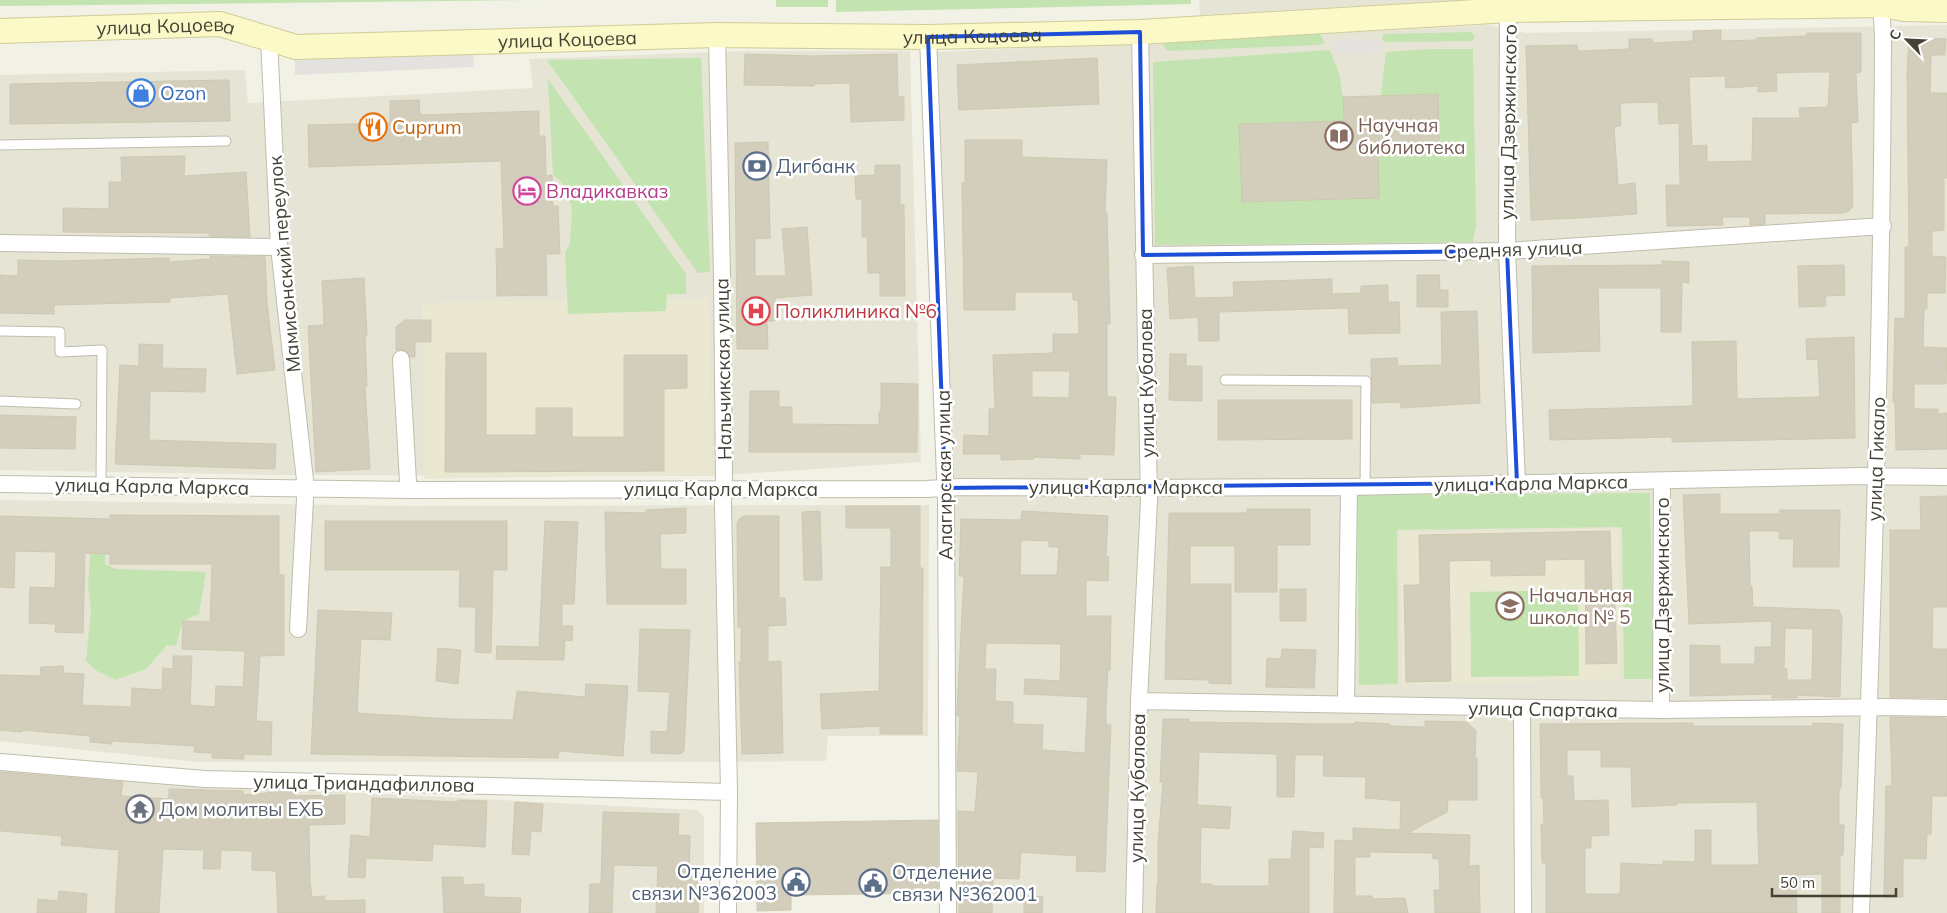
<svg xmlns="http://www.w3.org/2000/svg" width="1947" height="913" viewBox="0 0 1947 913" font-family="Mulish,sans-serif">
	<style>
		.residential { fill: #e6e4d5 }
		.education { fill: #ebe8d1 }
		.green { fill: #c3e4b1 }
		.parking { fill: #e3e2de }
		.building { fill: #d3cebc; stroke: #cdc8b0; fill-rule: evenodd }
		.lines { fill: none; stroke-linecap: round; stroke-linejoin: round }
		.lane-casing { stroke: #c0bdac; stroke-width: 11 }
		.street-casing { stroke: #c0bdac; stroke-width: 18 }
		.secondary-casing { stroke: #d0cc98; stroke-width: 26 }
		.lane { stroke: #fff; stroke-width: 9 }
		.street { stroke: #fff; stroke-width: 16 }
		.secondary { stroke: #fbf9c7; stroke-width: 24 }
		.marked { fill: none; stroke: #1d4ed8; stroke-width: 4; stroke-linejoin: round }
		.labels { text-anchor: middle; stroke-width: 5; stroke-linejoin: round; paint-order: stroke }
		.street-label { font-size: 19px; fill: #444236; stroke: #fff }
		.shop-label { font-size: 19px; fill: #366cbe; stroke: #fff; text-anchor: start }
		.education-label { font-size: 19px; fill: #785e54; stroke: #fff; text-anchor: start }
		.food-label { font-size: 19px; fill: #c56008; stroke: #fff; text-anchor: start }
		.service-label { font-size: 19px; fill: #4e5e75; stroke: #fff; text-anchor: start }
		.hotel-label { font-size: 19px; fill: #b23c85; stroke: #fff; text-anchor: start }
		.health-label { font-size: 19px; fill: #be3a42; stroke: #fff; text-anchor: start }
		.worship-label { font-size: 19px; fill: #5b616d; stroke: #fff; text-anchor: start }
	</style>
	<rect width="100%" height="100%" fill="#f2f1e6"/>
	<path class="residential" d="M1199,0H1468L1200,15Z
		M1488,25L1526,33L1947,25V913H953L935,52L1168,42Z
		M741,51H910L921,462L709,476L277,475L0,470V75L245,70L248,103L533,88L529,59Z
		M0,500L413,506L929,505L928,736H828L826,761L694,762H198L0,741Z
		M0,771L204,785L697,810L704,817V913H0Z"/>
	<path class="education" d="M709,298L712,474L425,479L422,303Z
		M1619,529L1620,679L1402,685L1400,533Z"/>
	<path class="green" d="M0,0H535L0,6Z
		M776,0H828V7H776Z
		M836,0H1191V4L836,12Z
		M1471,32L1475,37L1472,41L1387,42L1382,40L1383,34Z
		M1320,34L1325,43L1318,45L1167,51L1163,45L1168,42Z
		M1430,49H1473L1476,225L1473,242L1155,245L1153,62L1330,50L1339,73L1343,97L1381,96L1386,52Z
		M701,58L710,272L698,273L547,60Z
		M548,79L686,274V294H667L666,311L568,314L565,253L570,243L572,208L568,194L561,181L553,175Z
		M1650,493L1654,679H1624L1622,527L1397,530L1398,684L1359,685L1357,495Z
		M105,538V564L116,569L206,572L199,614L183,621L176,646L167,645L146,669L115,680L97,671L86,661L91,610L88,585L91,541Z
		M1578,590L1579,676L1471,677L1470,592Z"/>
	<path class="parking" d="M1332,40H1381V52L1333,53Z
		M473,52L474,67L295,75V58Z"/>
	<path class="building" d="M1721,30V41L1756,40V38L1806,36L1807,33H1861V72L1856,73L1858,122L1851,123L1853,206L1849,211L1843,213L1765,214V224L1750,225V217H1722L1723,225L1667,226L1666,185H1680L1679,123L1659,124L1658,102L1620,103L1621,126L1614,127L1618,185L1635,183L1637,214L1579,218L1531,220L1526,46L1577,45L1578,51L1629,49V39H1652L1653,43L1693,41V31ZM1806,72H1830L1828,107L1799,108L1800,118H1753L1752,161L1707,162V145L1692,146L1689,77L1725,76L1726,88L1758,86V92L1777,91L1776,73Z
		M1909,37L1946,39L1945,55H1931L1930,93H1947V178H1944V230L1932,231V256L1946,257L1945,293H1927V309H1924L1923,347L1947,348L1946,384H1914V409H1938V414L1947,413V449L1896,450L1895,402H1893L1895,318L1905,319V247H1909L1907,74Z
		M745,54L814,56L897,54L898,97H904V120L851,122L850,83L814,84V86L744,85Z
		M1097,58L1099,104L959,110L957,65Z
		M229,80L230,121L10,124V84Z
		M1438,94L1439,148L1378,152L1379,198L1242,202L1239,124L1344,121L1343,97Z
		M419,100L420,115L539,111V136H545L546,176L552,175L553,206H558L560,254H546L547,295L497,296L496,249L504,248L501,161L309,167L308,125L390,123V101Z
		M965,140H1022V157L1107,160L1105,213H1107L1110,324H1107V397H1116L1114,455L1080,454V459L1034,457V459L1001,460V454H963L964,435L989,436V409H995L993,355L1053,353V334H1079L1078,300H1073V292H1015V310H964L962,183H965ZM1032,371H1070L1069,398L1032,397Z
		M768,142L770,238L755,239V276H786L782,229L807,227L812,295L775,298V321H767L768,349H737L735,143Z
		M185,156L184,176L246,172L250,237L209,236V233L63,232V208L109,209V182H122L121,157Z
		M875,165H900V205H904L905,296H880V273H868L867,237H862V199H856L855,176L875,175Z
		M210,256L265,257L267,302L275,370L237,374L228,294L170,298V302L54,305V314L0,313V275L18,276V260L60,261L169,258V262L211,259Z
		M1662,261L1689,262V283L1682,282L1681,332H1661V288H1598L1600,351L1533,353L1532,266L1662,265Z
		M1844,265L1845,295L1825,296L1826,306L1799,307L1798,266Z
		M1193,266L1195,298L1234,297L1233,282L1332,279V294L1361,293V286L1388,285V302H1399L1400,333L1349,334L1348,308L1219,312V341H1199L1198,317L1170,319L1167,268Z
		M1417,275H1439L1440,290H1448V307H1417Z
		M364,278L367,336H365L367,386H365L370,469L316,472L308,326L324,325L322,281Z
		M1477,311L1480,403L1401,408L1400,402L1372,403L1371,359L1397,358L1398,366L1442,365L1441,312Z
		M405,320H431V342H415V357H410L405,350H396V327Z
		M1854,337L1855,438L1672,442V437L1550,440L1549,410L1693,406L1692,342L1736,341L1737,399L1820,397L1818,359L1807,360L1806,339Z
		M139,344L163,345L162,368L206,369L205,392L150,391L149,440L276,444L275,469L115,464L120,365L139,366Z
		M446,353H486V435H536V408H572V437H624V355H687V388L664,389V471L445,472Z
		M1170,354H1186V366H1202V401L1169,400Z
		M881,383L918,384L917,452H749L750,391H779V407H792V424L879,425V412H881Z
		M1218,400H1352V439L1218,440Z
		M0,415L76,417L75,449L0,448Z
		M1720,494V514H1780V510H1840L1839,567H1793L1794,539H1779V531H1749L1750,586H1752L1753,607L1839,610L1842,617L1840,697L1797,695V698H1772V694L1690,696V645L1720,646V664H1755V647H1771L1772,621L1689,624L1683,495ZM1785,628L1813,629L1812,680H1787V669H1784Z
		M1947,496V607H1933L1932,649H1947V698L1890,697V530H1921L1920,497Z
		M846,506H920V568H923L922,734H880V726L822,729L820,694L879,691L881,567H891V528H846Z
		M686,508V533L660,534L661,569H686V604H607L605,512L646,513V510Z
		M1247,509H1310V545H1277V592H1235V546H1190V584H1231V684L1209,683V680L1165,679L1169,513H1247Z
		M820,511L822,580H804L802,512Z
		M1022,511L1108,516L1106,557H1109L1108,581L1086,580V616H1111L1110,670H1108L1106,704V725H1111L1105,872L1076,871L1077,856L1021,852L1019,879L993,878L992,913H959L958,811L975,812L978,772L957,771L960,716H957V711L964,576H959L961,519L1021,520ZM1021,540L1049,541V547H1059L1057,575H1020ZM986,643L1061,644L1060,681L1025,679L1024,694L1088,697L1085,753L1042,750L1043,725L1013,724V702L995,701L996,669H985Z
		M110,515L279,516V575H284V655L260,656L256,721L272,722L271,755L244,754V759L212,758V753L194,752L195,746L112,741V744L90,742V736L23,730L22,732L0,730V675L40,676L41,667L63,666L64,673L84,674L82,705L131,707L132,688L162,690L163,668L173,669V656H192L190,705L215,707L216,686L243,687L245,651L182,649L183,621L210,622L212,564H110V554L85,553L83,633L55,632L56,624L29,623L30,587L55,588L56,552L15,551L14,588L0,587V516L110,519Z
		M744,516H779V598H785L786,625L768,626V662L781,661L783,753L742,754L739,662H741V627H738L737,523L739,519Z
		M325,521H507V570H493L491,653L475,652L476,607H459L460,570H325Z
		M545,521L578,522L574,604H562V626H573L572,641L565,640L564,660L496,659L497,646L539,647Z
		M1610,531L1612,604L1615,603L1617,663L1586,664L1585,559L1545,560V575L1491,576V560L1449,561L1451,681L1406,682L1404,585H1420L1419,535Z
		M1280,589H1306V621H1280Z
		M318,610L392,613L390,640L361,639L357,713L451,719L513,720L517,691L585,697L586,684L628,686L623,756L559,751L558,758L311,754Z
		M640,629L690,630L684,751L680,754L651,753V731L667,732L670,692L638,691Z
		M438,648L461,650L458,684L436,681Z
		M1282,649L1316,650L1314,688L1266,687L1267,658L1281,659Z
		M1890,717L1946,718L1947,725V796H1932L1931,834H1927L1926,859L1903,858V897H1884L1886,786H1892Z
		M1163,719H1189V722L1325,724H1355V722L1390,724V726L1425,727V721L1467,722L1476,731L1475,758H1477V800H1448L1447,812L1408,833L1470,835L1469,866L1479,865L1480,913H1435L1434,890H1440L1439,859H1433V853L1370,852V857H1355V896H1372V899L1405,898L1408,913H1334L1335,840L1353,841V828L1400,830L1401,801L1365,798L1366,777L1323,776L1324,755H1295L1294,797H1277V754L1199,752L1197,805L1231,807L1229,829L1201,827L1200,884H1212V886H1269V859H1291L1293,831L1324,833L1323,848L1309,847V913H1156L1157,884L1158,885V843L1163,782H1160Z
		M1693,723V726H1813V723L1843,724L1841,788H1839V825H1844L1843,855H1840V913H1822V874L1796,875L1797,913H1546V863H1542L1541,824H1544L1543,798H1541V787L1540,724ZM1567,750H1601V767H1631L1632,807L1677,805V803L1757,802L1759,865H1711V830H1695V862L1663,861V865L1621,863L1620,894H1585V848H1591V836L1609,835L1608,800L1574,801L1573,776H1567Z
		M0,772L123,782L121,796L169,799V789L243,791V795L290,791H295L294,796L345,795V824L309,825L310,882L312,897L325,896V901L365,900V913H278L276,871L252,870V851L221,850L220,869H203L204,850L163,849L159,913H115L119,850L61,845L62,836L0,831Z
		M372,798L457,802L458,800L487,801L485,847L433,844L432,861L366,858L365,878L348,877L351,835L370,837Z
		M515,802L543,804L541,832L531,831L529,855L512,854Z
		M603,812L679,814L678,835L690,836L689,874L700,875L698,913H656L658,866L614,865L612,913H589L590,884H601Z
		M938,820V893L791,895V910L757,911L756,823Z
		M442,877H463V885L484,884V897L521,898L520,913H444Z
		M59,891L87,894L86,913H37L38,899L58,901Z
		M1024,896L1043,897L1042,913H1024Z"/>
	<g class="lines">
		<g class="lane-casing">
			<path id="lane" d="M0,145L226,141
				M0,331L60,332V352L102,350L101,485
				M1225,380L1366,381L1365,485
				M0,401L76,404"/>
		</g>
		<g class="street-casing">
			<path id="street" d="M1508,0L1507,251L1517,483
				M717,35L722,277L724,477L723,504L729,792L728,913
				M928,37L946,503L948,913
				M269,39L279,247L305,480V499L298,629
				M0,243L279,247
				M1143,255L1507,251L1883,226
				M401,359L408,482L411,490
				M0,484L411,490L926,489L961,487L1127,488L1349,487L1859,476L1947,477
				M1139,701L1661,710L1885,707L1947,708
				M1346,704L1349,487
				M1522,709L1523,913
				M1661,710L1662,481
				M0,762L205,779L729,792
				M1134,913L1139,701L1149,501L1140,32
				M1861,913C1873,620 1882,328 1883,35L1881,5"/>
		</g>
		<g class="secondary-casing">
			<g id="secondary">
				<path id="s1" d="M0,31L220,24L296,47L717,35L928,37L1140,32L1509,10L1881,5L1904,9L1947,10"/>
			</g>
		</g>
		<use href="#lane" class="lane"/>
		<use href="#street" class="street"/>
		<use href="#secondary" class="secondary"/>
	</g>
	<path class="marked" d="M1140,32L1143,255L1507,251L1517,483L945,488L928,37Z"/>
	<defs>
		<g id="shop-ring" transform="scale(1.4375)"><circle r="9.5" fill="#fff" stroke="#3f7fe0" stroke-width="1.5"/><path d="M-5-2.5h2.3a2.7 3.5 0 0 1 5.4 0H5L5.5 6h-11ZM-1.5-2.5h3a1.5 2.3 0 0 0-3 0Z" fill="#3f7fe0"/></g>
		<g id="restaurant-ring" transform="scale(1.4375)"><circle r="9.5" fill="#fff" stroke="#e8710a" stroke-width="1.5"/><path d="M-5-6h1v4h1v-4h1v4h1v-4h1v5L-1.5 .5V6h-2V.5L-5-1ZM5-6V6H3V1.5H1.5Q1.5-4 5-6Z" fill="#e8710a"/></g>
		<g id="library-ring" transform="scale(1.4375)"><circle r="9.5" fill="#fff" stroke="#8d6e63" stroke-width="1.5"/><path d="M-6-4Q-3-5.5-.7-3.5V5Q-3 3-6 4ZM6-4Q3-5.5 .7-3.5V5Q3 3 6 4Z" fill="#8d6e63"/></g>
		<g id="bank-ring" transform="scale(1.4375)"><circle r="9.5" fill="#fff" stroke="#5c6f8a" stroke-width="1.5"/><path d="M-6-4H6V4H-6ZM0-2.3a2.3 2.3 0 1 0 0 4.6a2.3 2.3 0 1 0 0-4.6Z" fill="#5c6f8a"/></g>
		<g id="hotel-ring" transform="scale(1.4375)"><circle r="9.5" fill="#fff" stroke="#d1479c" stroke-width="1.5"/><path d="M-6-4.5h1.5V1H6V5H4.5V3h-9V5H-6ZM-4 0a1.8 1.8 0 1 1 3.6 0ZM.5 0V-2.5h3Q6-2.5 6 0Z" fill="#d1479c"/></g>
		<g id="hospital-ring" transform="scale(1.4375)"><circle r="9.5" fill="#fff" stroke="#e0444e" stroke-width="1.5"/><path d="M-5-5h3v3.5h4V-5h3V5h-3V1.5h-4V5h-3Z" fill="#e0444e"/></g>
		<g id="school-ring" transform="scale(1.4375)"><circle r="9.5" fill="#fff" stroke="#8d6e63" stroke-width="1.5"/><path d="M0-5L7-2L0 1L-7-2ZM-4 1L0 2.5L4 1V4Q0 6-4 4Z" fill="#8d6e63"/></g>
		<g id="temple-ring" transform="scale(1.4375)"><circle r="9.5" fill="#fff" stroke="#6b7280" stroke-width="1.5"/><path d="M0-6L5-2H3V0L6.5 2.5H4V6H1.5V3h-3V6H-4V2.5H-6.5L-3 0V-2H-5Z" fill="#6b7280"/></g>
		<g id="civic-ring" transform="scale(1.4375)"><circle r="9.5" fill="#fff" stroke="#5c6f8a" stroke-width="1.5"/><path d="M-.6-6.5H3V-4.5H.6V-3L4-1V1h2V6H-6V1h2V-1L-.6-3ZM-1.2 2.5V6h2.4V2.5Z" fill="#5c6f8a"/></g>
	</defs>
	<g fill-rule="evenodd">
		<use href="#shop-ring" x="141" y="93"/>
		<use href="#restaurant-ring" x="373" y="127"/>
		<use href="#library-ring" x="1339" y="136"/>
		<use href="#bank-ring" x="757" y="166"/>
		<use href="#hotel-ring" x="527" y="191"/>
		<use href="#hospital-ring" x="756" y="311"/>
		<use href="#school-ring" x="1510" y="606"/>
		<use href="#temple-ring" x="140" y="809"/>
		<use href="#civic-ring" x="796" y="882"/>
		<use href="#civic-ring" x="873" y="883"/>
	</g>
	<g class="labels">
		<g class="street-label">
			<text dy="7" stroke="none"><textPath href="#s1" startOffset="166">улица Коцоева</textPath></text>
			<text dy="7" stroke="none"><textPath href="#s1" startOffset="976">улица Коцоева</textPath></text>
			<text dy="7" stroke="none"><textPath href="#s1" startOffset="571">улица Коцоева</textPath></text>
			<text transform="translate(1508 122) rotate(-89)" y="7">улица Дзержинского</text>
			<text transform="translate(1513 249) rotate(-2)" y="7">Средняя улица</text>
			<text transform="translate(284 264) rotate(-95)" y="7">Мамисонский переулок</text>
			<text transform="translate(723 369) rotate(-91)" y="7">Нальчикская улица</text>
			<text transform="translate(1146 383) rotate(-91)" y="7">улица Кубалова</text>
			<text transform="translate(1876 459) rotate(-88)" y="7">улица Гикало</text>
			<text transform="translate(944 475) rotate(-91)" y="7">Алагирская улица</text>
			<text transform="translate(1531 483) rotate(-1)" y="7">улица Карла Маркса</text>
			<text transform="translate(152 486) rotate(1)" y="7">улица Карла Маркса</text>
			<text x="1126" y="494">улица Карла Маркса</text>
			<text x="721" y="496">улица Карла Маркса</text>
			<text transform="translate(1662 595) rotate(-90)" y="7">улица Дзержинского</text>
			<text transform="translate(1543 709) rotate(1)" y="7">улица Спартака</text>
			<text transform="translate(364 783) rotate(1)" y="7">улица Триандафиллова</text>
			<text transform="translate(1137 788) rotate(-89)" y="7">улица Кубалова</text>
		</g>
		<g class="shop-label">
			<text x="160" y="100">Ozon</text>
		</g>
		<g class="education-label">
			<text x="1358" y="132">Научная<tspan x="1358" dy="22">библиотека</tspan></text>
			<text x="1529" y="602">Начальная<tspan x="1529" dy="22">школа № 5</tspan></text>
		</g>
		<g class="food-label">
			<text x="392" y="134">Cuprum</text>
		</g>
		<g class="service-label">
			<text x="776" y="173">Дигбанк</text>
			<text x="777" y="878" text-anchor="end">Отделение<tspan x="777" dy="22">связи №362003</tspan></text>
			<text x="892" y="879">Отделение<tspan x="892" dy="22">связи №362001</tspan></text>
		</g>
		<g class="hotel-label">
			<text x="546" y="198">Владикавказ</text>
		</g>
		<g class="health-label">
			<text x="775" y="318">Поликлиника №6</text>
		</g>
		<g class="worship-label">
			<text x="159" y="816">Дом молитвы ЕХБ</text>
		</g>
	</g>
	<g transform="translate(1907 40) rotate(294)" stroke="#ffffff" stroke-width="4" paint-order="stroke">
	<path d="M0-4L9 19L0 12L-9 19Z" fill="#444236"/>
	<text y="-8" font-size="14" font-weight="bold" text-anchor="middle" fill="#444236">С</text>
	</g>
	<path d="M1772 888v8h124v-8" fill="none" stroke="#444236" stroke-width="2.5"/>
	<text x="1780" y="888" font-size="15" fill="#444236" stroke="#ffffff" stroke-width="4" paint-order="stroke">50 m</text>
</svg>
